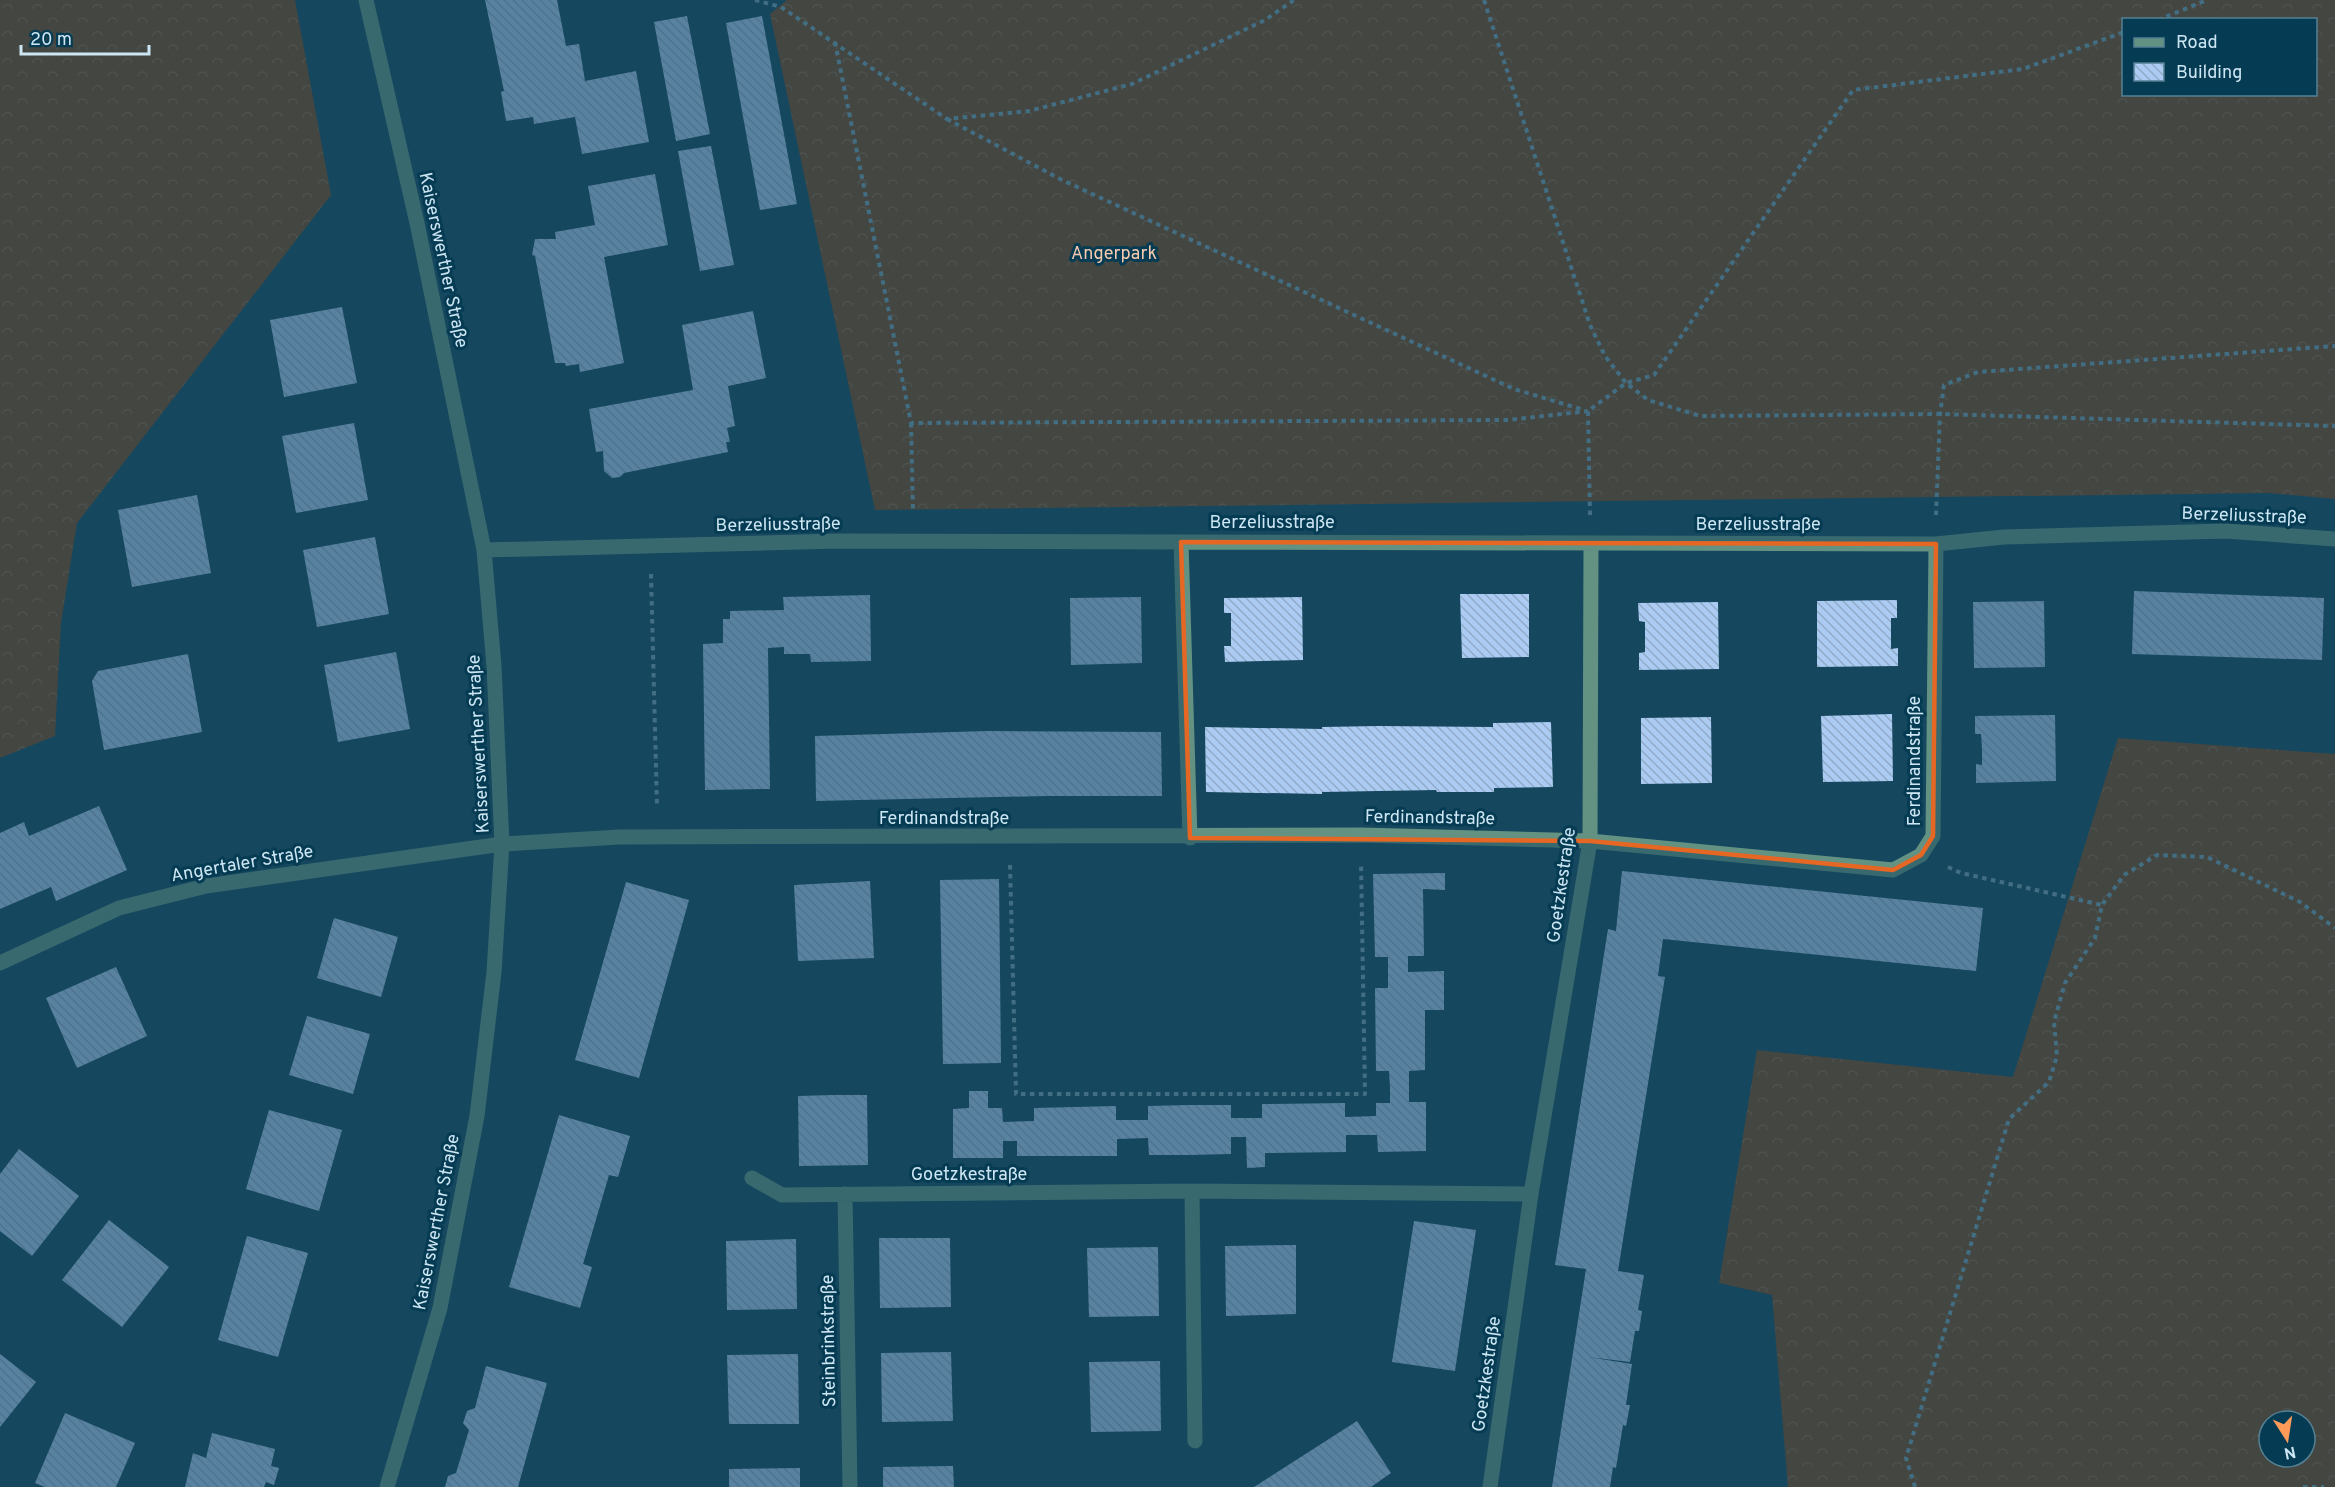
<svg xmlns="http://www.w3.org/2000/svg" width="2335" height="1487" viewBox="0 0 2335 1487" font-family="Overpass,sans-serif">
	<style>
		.forest { fill: url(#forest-crowns); fill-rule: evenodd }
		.building { fill: url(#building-back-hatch) }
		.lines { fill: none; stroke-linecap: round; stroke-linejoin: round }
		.path { stroke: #799daf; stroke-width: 4; stroke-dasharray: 4.5 4.5; stroke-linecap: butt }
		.minor { stroke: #639283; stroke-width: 15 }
		.marked { fill: none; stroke: #e56723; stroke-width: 4.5; stroke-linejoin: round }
		.labels { text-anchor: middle; stroke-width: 6; stroke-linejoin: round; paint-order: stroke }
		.park-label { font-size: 18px; fill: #f6caaf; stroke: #063c53 }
		.street-label { font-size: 18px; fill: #cde6f4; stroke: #063c53 }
	</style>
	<defs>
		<pattern id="forest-crowns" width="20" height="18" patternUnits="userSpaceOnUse" patternTransform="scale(1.5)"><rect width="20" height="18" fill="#7d451d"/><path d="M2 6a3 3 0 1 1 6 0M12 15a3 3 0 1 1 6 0" fill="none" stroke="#8e603e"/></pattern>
		<pattern id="building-back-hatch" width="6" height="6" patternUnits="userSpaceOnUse" patternTransform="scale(1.5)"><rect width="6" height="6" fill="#abcbf2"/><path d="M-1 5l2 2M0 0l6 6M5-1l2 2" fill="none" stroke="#90aac8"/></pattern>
	</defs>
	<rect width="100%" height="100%" fill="#15475e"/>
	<path class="forest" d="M0,0H295L331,195L77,523L61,623L55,736L0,758Z
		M787,0H2335V499L2268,493L875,510L770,14ZM2124,20H2316V94H2124Z
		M2118,738L2335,754V1487H1788L1772,1295L1719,1283L1757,1050L2013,1077ZM2269,1421H2305V1457H2269Z"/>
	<path class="building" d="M485,0H557L566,46L579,44L585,81L636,71L649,142L582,154L575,117L534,124L533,117L506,121L501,92L504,91Z
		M687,16L710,134L676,141L654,22Z
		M762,16L797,204L760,210L726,23Z
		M711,146L734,265L700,271L678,151Z
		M655,174L668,245L604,257L624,363L580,372L579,364L566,366L565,363H555L535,256L532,255L535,239H556L555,232L595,225L588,186Z
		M342,307L357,383L284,397L270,320Z
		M753,311L766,378L728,386L735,426L727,428L730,442H726L728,452L624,473L620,477L612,478L604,471L603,451L596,452L589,409L693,390L682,325Z
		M354,423L368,500L296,513L282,436Z
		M197,495L211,573L132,587L118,510Z
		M375,537L389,614L317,627L303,550Z
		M2134,591L2324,598L2322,660L2132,654Z
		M1460,594H1529V657L1462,658Z
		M870,595L871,661L811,662L810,654H784V647L768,648L770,789L705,790L703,644L723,643V619H730V611L784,610L783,597Z
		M1141,597L1142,663L1071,665L1070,598Z
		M1302,597L1303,660L1225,662L1224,646H1231V613H1224V598Z
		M1897,600V618H1891V649L1898,648V666L1817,667V601Z
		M2044,601L2045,667L1974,668L1973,602Z
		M1718,602L1719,669L1639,670V653L1645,652V622L1639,621L1638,603Z
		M396,652L410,729L338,742L324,665Z
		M188,654L202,732L104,750L92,681L98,671Z
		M1892,714L1893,781L1823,782L1821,716Z
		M2055,715L2056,781L1976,783V764L1982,765V749L1981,734H1975V716Z
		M1711,717L1712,783L1641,784V718Z
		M1551,722L1553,787L1494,788V792H1437L1436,790L1322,792V794L1206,792L1205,727L1322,729V727L1379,726L1493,727V723Z
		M988,731L1161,732L1162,796H1046L816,801L815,736Z
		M99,806L127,870L56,901L51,887L0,909V833L24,822L29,836Z
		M1622,871L1983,908L1976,971L1663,939L1658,976L1665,977L1618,1271L1644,1275L1638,1310L1642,1311L1639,1331H1635L1630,1362L1588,1357L1632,1364L1626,1405H1630L1626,1426L1623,1425L1616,1468L1613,1467L1610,1487H1552L1586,1269L1555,1265L1608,929L1616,931Z
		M1445,873V890L1423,889L1424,956H1408V972L1444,971V1010H1425V1070L1409,1071V1102H1426V1151L1378,1152L1377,1135H1346V1152L1265,1153V1167L1247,1168L1246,1137H1231V1154L1190,1155H1149L1148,1138L1117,1139V1156H1017V1141H1003V1158H953V1109L969,1108V1091H988V1108H1002L1003,1122L1034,1121V1108L1116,1106V1120H1148V1106L1189,1105H1231V1118H1262V1104L1345,1103V1117L1376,1116V1103H1390V1087L1389,1071H1376L1375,988H1388V957H1375L1373,874Z
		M999,879L1001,1063L943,1064L940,880Z
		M870,881L874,958L798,961L794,885Z
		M626,882L689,900L639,1078L575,1060Z
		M334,918L398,937L381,997L317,978Z
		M116,967L147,1036L77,1068L46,998Z
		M307,1016L370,1034L353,1094L289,1075Z
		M833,1095H867L868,1165L799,1166L798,1096Z
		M269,1110L342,1130L319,1211L246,1189Z
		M559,1115L630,1136L618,1177L609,1175L583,1264L592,1267L580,1308L509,1287Z
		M19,1149L79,1196L32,1256L0,1231V1174Z
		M109,1220L169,1267L122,1327L62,1280Z
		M1414,1221L1476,1230L1455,1371L1392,1362Z
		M247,1236L308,1253L278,1357L218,1340Z
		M879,1238H950L951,1307L880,1308Z
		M796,1239L797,1309L727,1310L726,1241Z
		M1296,1245V1314L1226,1316L1225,1246Z
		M1158,1247L1159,1316L1089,1317L1087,1248Z
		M951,1352L953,1421L882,1422L881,1353Z
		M0,1354L36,1382L0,1427Z
		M798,1354L799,1424H729L727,1355Z
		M1160,1361L1161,1431L1091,1432L1089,1362Z
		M486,1366L547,1383L518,1487H445L448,1476L456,1473L469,1430L463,1423L467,1411L475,1408Z
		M65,1413L135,1443L116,1487H45L35,1483Z
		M1357,1421L1391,1473L1371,1487H1254Z
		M212,1433L275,1449L271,1466L279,1468L274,1485L266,1482L264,1487H185L193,1453L206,1458Z
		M953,1466L954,1487H883V1467Z
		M800,1468V1487H729V1469Z"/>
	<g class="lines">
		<path class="path" d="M755,0L781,7L947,119L1029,111L1132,84L1265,20L1294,0
			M1484,0L1590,325L1605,356L1626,383L1648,400L1700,416L1940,414L2335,426
			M2158,20L2207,0
			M835,42L911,423L1507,420L1588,411
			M947,119L1062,180L1514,389L1584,410
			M911,423L913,512
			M1590,515L1588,411L1626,383L1654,375L1853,90L2023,69L2124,32
			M1936,515L1940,414L1944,385L1978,372L2335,346
			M651,574L657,807
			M1010,865L1016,1094H1365L1361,863
			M1948,867L1961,873L2102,905
			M1915,1487L1906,1458L2009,1119L2049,1082L2057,1056L2054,1022L2065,983L2095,938L2102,905L2124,875L2157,855L2207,857L2300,902L2335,928
			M2303,1487H2324"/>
		<path class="minor" d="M366,0L417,223L484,550L494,666L502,844L494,972L477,1116L440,1308L387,1487
			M1181,542L1190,838
			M484,550L839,541L1936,544L2004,537L2226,531L2335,539
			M0,963L119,908L206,886L502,844L619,837L1361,835L1590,841L1893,870L1921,855L1933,836L1936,544
			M752,1178L782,1195L1192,1191L1531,1194
			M1192,1191L1195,1441
			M845,1194L850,1487
			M1490,1487L1531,1194L1590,841L1591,543"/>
	</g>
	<path d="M0 0H2335V1487H0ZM1181,542L1936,544L1933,836L1921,855L1893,870L1590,841L1190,838Z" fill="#15475e" fill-opacity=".55" fill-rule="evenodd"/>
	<path class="marked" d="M1181,542L1936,544L1933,836L1921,855L1893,870L1590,841L1190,838Z"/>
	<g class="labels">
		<g class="park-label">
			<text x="1114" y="259">Angerpark</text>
		</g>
		<g class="street-label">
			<text transform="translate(444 260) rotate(78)" y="6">Kaiserswerther Straße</text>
			<text transform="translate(2244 515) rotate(2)" y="6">Berzeliusstraße</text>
			<text x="1272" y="528">Berzeliusstraße</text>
			<text transform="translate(778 524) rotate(-1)" y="6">Berzeliusstraße</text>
			<text x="1758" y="530">Berzeliusstraße</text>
			<text transform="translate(478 744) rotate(-93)" y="6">Kaiserswerther Straße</text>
			<text transform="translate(1914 761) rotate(-90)" y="6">Ferdinandstraße</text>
			<text transform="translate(1430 817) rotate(1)" y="6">Ferdinandstraße</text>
			<text x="944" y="824">Ferdinandstraße</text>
			<text transform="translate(242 863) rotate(-10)" y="6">Angertaler Straße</text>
			<text transform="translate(1561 885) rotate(-82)" y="6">Goetzkestraße</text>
			<text x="969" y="1180">Goetzkestraße</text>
			<text transform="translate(436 1222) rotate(-79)" y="6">Kaiserswerther Straße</text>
			<text transform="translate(828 1341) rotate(-91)" y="6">Steinbrinkstraße</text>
			<text transform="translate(1486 1374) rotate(-82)" y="6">Goetzkestraße</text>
		</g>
	</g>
	<rect x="2122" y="18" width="195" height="78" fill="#063c53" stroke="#568093" stroke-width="1.5"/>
	<rect x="2134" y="38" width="30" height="9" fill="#639283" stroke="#568093" stroke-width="1.5"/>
	<text x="2176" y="48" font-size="18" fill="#cde6f4">Road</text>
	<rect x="2134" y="63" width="30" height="18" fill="url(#building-back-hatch)" stroke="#568093" stroke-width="1.5"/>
	<text x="2176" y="78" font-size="18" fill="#cde6f4">Building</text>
	<g transform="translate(2287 1439) rotate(168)"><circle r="28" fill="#063c53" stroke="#568093" stroke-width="1.5"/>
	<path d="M0-4.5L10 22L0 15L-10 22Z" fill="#fe9b59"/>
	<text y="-9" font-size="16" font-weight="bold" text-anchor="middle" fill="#cde6f4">N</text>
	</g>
	<path d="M21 45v9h128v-9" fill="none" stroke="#cde6f4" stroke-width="3"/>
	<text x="30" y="45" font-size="18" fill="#cde6f4" stroke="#063c53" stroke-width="4.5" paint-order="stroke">20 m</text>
</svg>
